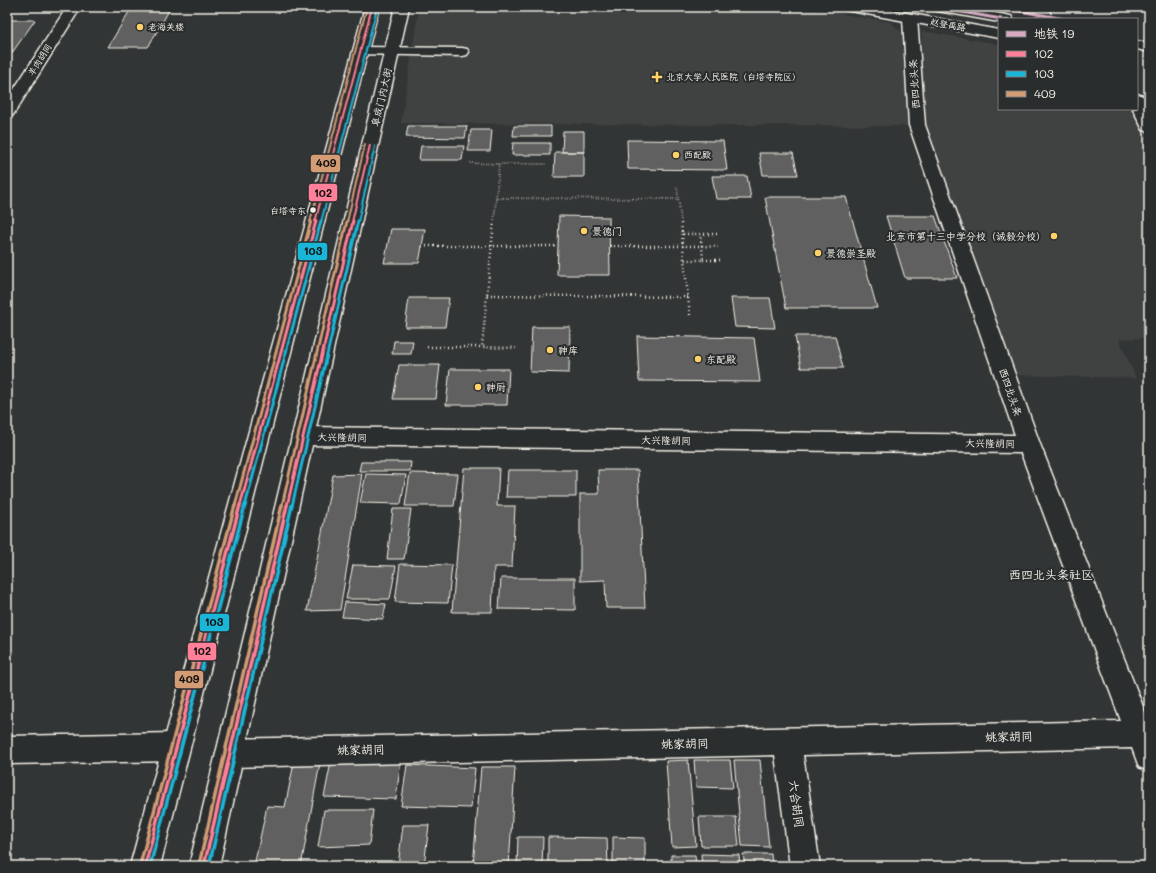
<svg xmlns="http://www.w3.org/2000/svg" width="1156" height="873" viewBox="0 0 1156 873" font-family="Mali,'LXGW WenKai TC',sans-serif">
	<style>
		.built { fill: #404242 }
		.building { fill: #5f605f; stroke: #f4f1e8 }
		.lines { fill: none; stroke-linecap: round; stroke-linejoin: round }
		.minor-casing { stroke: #f4f1e8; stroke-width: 3 }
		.major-casing { stroke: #f4f1e8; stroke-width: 3 }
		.path-far1 { stroke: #f4f1e8; stroke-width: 2; stroke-dasharray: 0.5 2; stroke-linecap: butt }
		.path { stroke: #f4f1e8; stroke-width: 2.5; stroke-dasharray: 1 3; stroke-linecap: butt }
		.minor { fill: #2a2d2e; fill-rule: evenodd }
		.major { fill: #2a2d2e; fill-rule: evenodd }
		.bus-1-far2-casing { stroke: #2a2d2e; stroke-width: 4 }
		.bus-1-far1-casing { stroke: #2a2d2e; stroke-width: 6 }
		.bus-1-casing { stroke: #2a2d2e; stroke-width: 6 }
		.bus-2-far2-casing { stroke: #2a2d2e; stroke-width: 4 }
		.bus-2-far1-casing { stroke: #2a2d2e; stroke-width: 6 }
		.bus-2-casing { stroke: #2a2d2e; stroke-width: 6 }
		.bus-3-far2-casing { stroke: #2a2d2e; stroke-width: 4 }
		.bus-3-far1-casing { stroke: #2a2d2e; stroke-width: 6 }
		.bus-3-casing { stroke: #2a2d2e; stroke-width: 6 }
		.bus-1-far2 { stroke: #ff8098; stroke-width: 2 }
		.bus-1-far1 { stroke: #ff8098; stroke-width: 3 }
		.bus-1 { stroke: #ff8098; stroke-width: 3.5 }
		.bus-2-far2 { stroke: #1ab6d8; stroke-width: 2 }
		.bus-2-far1 { stroke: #1ab6d8; stroke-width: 3 }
		.bus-2 { stroke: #1ab6d8; stroke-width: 3.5 }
		.bus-3-far2 { stroke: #d39c74; stroke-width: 2 }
		.bus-3-far1 { stroke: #d39c74; stroke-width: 3 }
		.bus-3 { stroke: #d39c74; stroke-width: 3.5 }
		.metro-1-casing { stroke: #2a2d2e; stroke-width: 5 }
		.metro-1 { stroke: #d6aac1; stroke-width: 3 }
		.poi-dot { fill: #ffd166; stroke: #2a2d2e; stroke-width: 1.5 }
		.bus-dot { fill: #f4f1e8; stroke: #2a2d2e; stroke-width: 1.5 }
		.labels { text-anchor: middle; stroke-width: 4; stroke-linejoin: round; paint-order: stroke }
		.far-street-label { font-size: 9px; fill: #f4f1e8; stroke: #2a2d2e }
		.far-poi-label { font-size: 9px; fill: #f4f1e8; stroke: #2a2d2e; text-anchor: start }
		.bus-label { font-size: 9px; fill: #f4f1e8; stroke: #2a2d2e; text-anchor: end }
		.street-label { font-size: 10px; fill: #f4f1e8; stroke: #2a2d2e }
		.poi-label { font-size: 10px; fill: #f4f1e8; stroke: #2a2d2e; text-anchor: start }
		.quarter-label { font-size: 12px; fill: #f4f1e8; stroke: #2a2d2e }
		.near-street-label { font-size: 12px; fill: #f4f1e8; stroke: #2a2d2e }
		.line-badge { stroke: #2a2d2e; stroke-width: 1.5 }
		.pale-badge-label { font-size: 11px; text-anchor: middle; font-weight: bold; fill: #111 }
	</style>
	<rect width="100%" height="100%" fill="#323535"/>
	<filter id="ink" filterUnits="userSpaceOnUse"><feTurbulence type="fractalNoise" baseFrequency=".025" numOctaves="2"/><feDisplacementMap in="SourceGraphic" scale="8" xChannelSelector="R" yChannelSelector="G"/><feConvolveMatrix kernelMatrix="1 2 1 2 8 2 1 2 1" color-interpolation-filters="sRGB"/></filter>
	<g filter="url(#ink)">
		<path class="built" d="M419,7H800L890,22L901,32L910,126L401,123Z
			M922,31L999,44V109H1135L1149,133V338L1119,339L1136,378L1008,375L920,125Z"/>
		<path class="building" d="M132,7H171L148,47H108Z
			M7,20H35L7,60Z
			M408,126H467L465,138L406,137Z
			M514,126H551V136H513Z
			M471,130H492L490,151H468Z
			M563,131H584V152H562Z
			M627,140L723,141L727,170L628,169Z
			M513,143H550V155H512Z
			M421,146H464L462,160H419Z
			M555,152H584V177H554Z
			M759,153H793L798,175H763Z
			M712,176H747L751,199H716Z
			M765,197H846L877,308H786Z
			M559,216L609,217L610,275H557Z
			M886,216H935L957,278H905Z
			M391,229H425L419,263H384Z
			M409,298H449L445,327H405Z
			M731,298H770L775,328L735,327Z
			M532,327H570L569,373L530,372Z
			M637,336L754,338L760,382L639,381Z
			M795,336H835L843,368H801Z
			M394,341H413L411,354H392Z
			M399,365H440L436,399H393Z
			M450,369H509L507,405H446Z
			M361,462H411L410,471H359Z
			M464,468H499L497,506H515L512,567H494L492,612H452Z
			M508,470H576V497H506Z
			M598,470H638L645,608H606L605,580L580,581V494H599Z
			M410,473L458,474L454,506H405Z
			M362,474L340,610L307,611L333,475Z
			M366,474L406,475L401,504L360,503Z
			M393,509H411L404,559H387Z
			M400,564L452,565L448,603L395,602Z
			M353,565L396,566L390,599H346Z
			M501,578H575V610L499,609Z
			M345,602L386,604L383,619L342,617Z
			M332,757L401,759L396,799L324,797Z
			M688,760L696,846L672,847L666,761Z
			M694,760H730L733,788L696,787Z
			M734,760H760L769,847L742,846Z
			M294,763H320L301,866H254L267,806L285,807Z
			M407,765L475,768L471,808L401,806Z
			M481,767H515L509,866H473Z
			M324,810H373L369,845L318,847Z
			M699,817H736L739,846H701Z
			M403,825H429L424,866H398Z
			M518,837H543L542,866H517Z
			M548,837L607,838L608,866H548Z
			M613,837L645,838V866H613Z
			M701,854L739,855L740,866H702Z
			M743,854H771L772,866H745Z
			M671,855H695L696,866H671Z"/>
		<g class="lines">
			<g class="minor-casing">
				<path id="minor" d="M67,7H81L15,112L13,115L7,117V100Z
					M1034,7H1048L1052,19H1038Z
					M910,14L915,15L917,18L925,125L1040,444L1149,722V771L1139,767L1132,748L803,755L820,866H790L775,755L230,767L220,763L216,753L220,743L230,739L1121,721L1021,453L303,445L295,442L292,436L295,430L303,427L1015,435L909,125L903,18L905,15Z
					M360,47L462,48L467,49L469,52L467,55L462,56L355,54L353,51L355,48Z
					M1137,94L1143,96L1149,108V131L1143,130L1133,109H1137Z
					M176,733L186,737L190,747L186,757L176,761L7,764V736Z"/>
			</g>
			<g class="major-casing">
				<path id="major" d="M365,7H379L160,866H130Z
					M395,7H409L219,866H189Z
					M843,7H874L999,30V38L850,11L845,10Z
					M931,7H962L1006,15L1011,16L1013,19H999V22L938,11L933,10Z
					M1137,41L1149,44V52L1137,49Z"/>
			</g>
			<path class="path-far1" d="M470,163L499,164
				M677,187L681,222
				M496,198L678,199
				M494,222L499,164H546"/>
			<path class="path" d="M494,221L482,347L516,348
				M682,234L684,259
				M700,234H717
				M422,246H558
				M610,246H702L700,234H682L681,221
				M703,260H720
				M487,295L688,297
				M690,315L684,260H703L702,246L718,247
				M427,347H482"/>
			<use href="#minor" class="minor"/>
			<use href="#major" class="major"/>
			<g class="bus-1-far2-casing">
				<path id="bus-1-far2" d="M315,222L372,7
					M352,222L370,145"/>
			</g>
			<g class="bus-1-far1-casing">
				<path id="bus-1-far1" d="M240,506L316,221
					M287,506L353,221"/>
			</g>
			<g class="bus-1-casing">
				<path id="bus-1" d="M145,866L240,505
					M204,866L287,505"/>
			</g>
			<g class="bus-2-far2-casing">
				<path id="bus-2-far2" d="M321,222L377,8
					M358,222L375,146"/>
			</g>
			<g class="bus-2-far1-casing">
				<path id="bus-2-far1" d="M245,506L321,221
					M292,506L358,221"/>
			</g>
			<g class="bus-2-casing">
				<path id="bus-2" d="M150,866L245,505
					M209,866L292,505"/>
			</g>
			<g class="bus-3-far2-casing">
				<path id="bus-3-far2" d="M310,222L367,7
					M347,222L365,144"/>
			</g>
			<g class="bus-3-far1-casing">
				<path id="bus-3-far1" d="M235,506L311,221
					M282,506L347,221"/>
			</g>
			<g class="bus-3-casing">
				<path id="bus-3" d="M140,865L235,505
					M199,865L282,505"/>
			</g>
			<use href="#bus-1-far2" class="bus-1-far2"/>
			<use href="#bus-1-far1" class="bus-1-far1"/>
			<use href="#bus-1" class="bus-1"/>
			<use href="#bus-2-far2" class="bus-2-far2"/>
			<use href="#bus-2-far1" class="bus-2-far1"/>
			<use href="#bus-2" class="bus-2"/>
			<use href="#bus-3-far2" class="bus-3-far2"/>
			<use href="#bus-3-far1" class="bus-3-far1"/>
			<use href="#bus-3" class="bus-3"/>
			<g class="metro-1-casing">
				<path id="metro-1" d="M934,7L1001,19
					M997,7L1065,19"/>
			</g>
			<use href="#metro-1" class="metro-1"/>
		</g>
	</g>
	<g class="poi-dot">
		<circle cx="140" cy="27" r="4"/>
		<path d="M655 71h4v4h4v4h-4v4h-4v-4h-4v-4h4z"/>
		<circle cx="676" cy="155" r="4"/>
		<circle cx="584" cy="231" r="4"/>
		<circle cx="1054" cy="236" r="4"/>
		<circle cx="818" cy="253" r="4"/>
		<circle cx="550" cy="350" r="4"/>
		<circle cx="698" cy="359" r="4"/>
		<circle cx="478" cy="387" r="4"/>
	</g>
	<circle class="bus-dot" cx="313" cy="210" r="3.5"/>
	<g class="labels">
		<g class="far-street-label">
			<text transform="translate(948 25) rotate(10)" y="3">赵登禹路</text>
			<text transform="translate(40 60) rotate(-58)" y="3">羊肉胡同</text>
		</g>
		<g class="far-poi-label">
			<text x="148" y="30">老海关楼</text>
			<text x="666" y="80">北京大学人民医院（白塔寺院区）</text>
			<text x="684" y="158">西配殿</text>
		</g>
		<g class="bus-label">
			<text x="306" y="214">白塔寺东</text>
		</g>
		<g class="street-label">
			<text transform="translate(914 84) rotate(-94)" y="4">西四北头条</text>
			<text transform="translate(381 97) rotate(-77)" y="4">阜成门内大街</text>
			<text transform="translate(1011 392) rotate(71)" y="4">西四北头条</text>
			<text transform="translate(342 437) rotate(1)" y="4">大兴隆胡同</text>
			<text transform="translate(666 440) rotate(1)" y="4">大兴隆胡同</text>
			<text transform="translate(990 443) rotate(1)" y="4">大兴隆胡同</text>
		</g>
		<g class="poi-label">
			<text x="592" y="235">景德门</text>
			<text x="1046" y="240" text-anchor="end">北京市第十三中学分校（诚毅分校）</text>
			<text x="826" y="257">景德崇圣殿</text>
			<text x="558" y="354">神库</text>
			<text x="706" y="363">东配殿</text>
			<text x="486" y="391">神厨</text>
		</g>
		<g class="quarter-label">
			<text x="1051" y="579">西四北头条社区</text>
		</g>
		<g class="near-street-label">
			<text transform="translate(1009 737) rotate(-1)" y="4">姚家胡同</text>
			<text transform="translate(685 744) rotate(-1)" y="4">姚家胡同</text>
			<text transform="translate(361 750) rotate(-1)" y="4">姚家胡同</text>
			<text transform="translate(796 804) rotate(82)" y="4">六合胡同</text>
		</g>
	</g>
	<g class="line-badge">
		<rect x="310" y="154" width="31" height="19" rx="4" fill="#d39c74"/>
		<rect x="308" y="183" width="30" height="19" rx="4" fill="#ff8098"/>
		<rect x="297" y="242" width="31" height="19" rx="4" fill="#1ab6d8"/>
		<rect x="199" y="613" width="31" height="19" rx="4" fill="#1ab6d8"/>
		<rect x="187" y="642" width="30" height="19" rx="4" fill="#ff8098"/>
		<rect x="174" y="670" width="30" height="19" rx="4" fill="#d39c74"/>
	</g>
	<g class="pale-badge-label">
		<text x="326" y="167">409</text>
		<text x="323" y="197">102</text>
		<text x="313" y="255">103</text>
		<text x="214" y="626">103</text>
		<text x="202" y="655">102</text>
		<text x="189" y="683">409</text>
	</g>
	<rect width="1156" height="873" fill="none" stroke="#2a2d2e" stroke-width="24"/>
	<rect x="12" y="12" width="1132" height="849" fill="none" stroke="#f4f1e8" stroke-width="1.5" filter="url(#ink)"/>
	<rect x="998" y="18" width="140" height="92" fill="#2a2d2e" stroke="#7b7b78"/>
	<rect x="1006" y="31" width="20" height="6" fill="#d6aac1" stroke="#7b7b78"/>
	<text x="1034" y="38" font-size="12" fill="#f4f1e8">地铁 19</text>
	<rect x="1006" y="51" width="20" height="6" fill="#ff8098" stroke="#7b7b78"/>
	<text x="1034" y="58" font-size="12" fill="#f4f1e8">102</text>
	<rect x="1006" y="71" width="20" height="6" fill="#1ab6d8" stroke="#7b7b78"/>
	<text x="1034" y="78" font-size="12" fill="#f4f1e8">103</text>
	<rect x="1006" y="91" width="20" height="6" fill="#d39c74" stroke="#7b7b78"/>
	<text x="1034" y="98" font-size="12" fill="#f4f1e8">409</text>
</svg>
